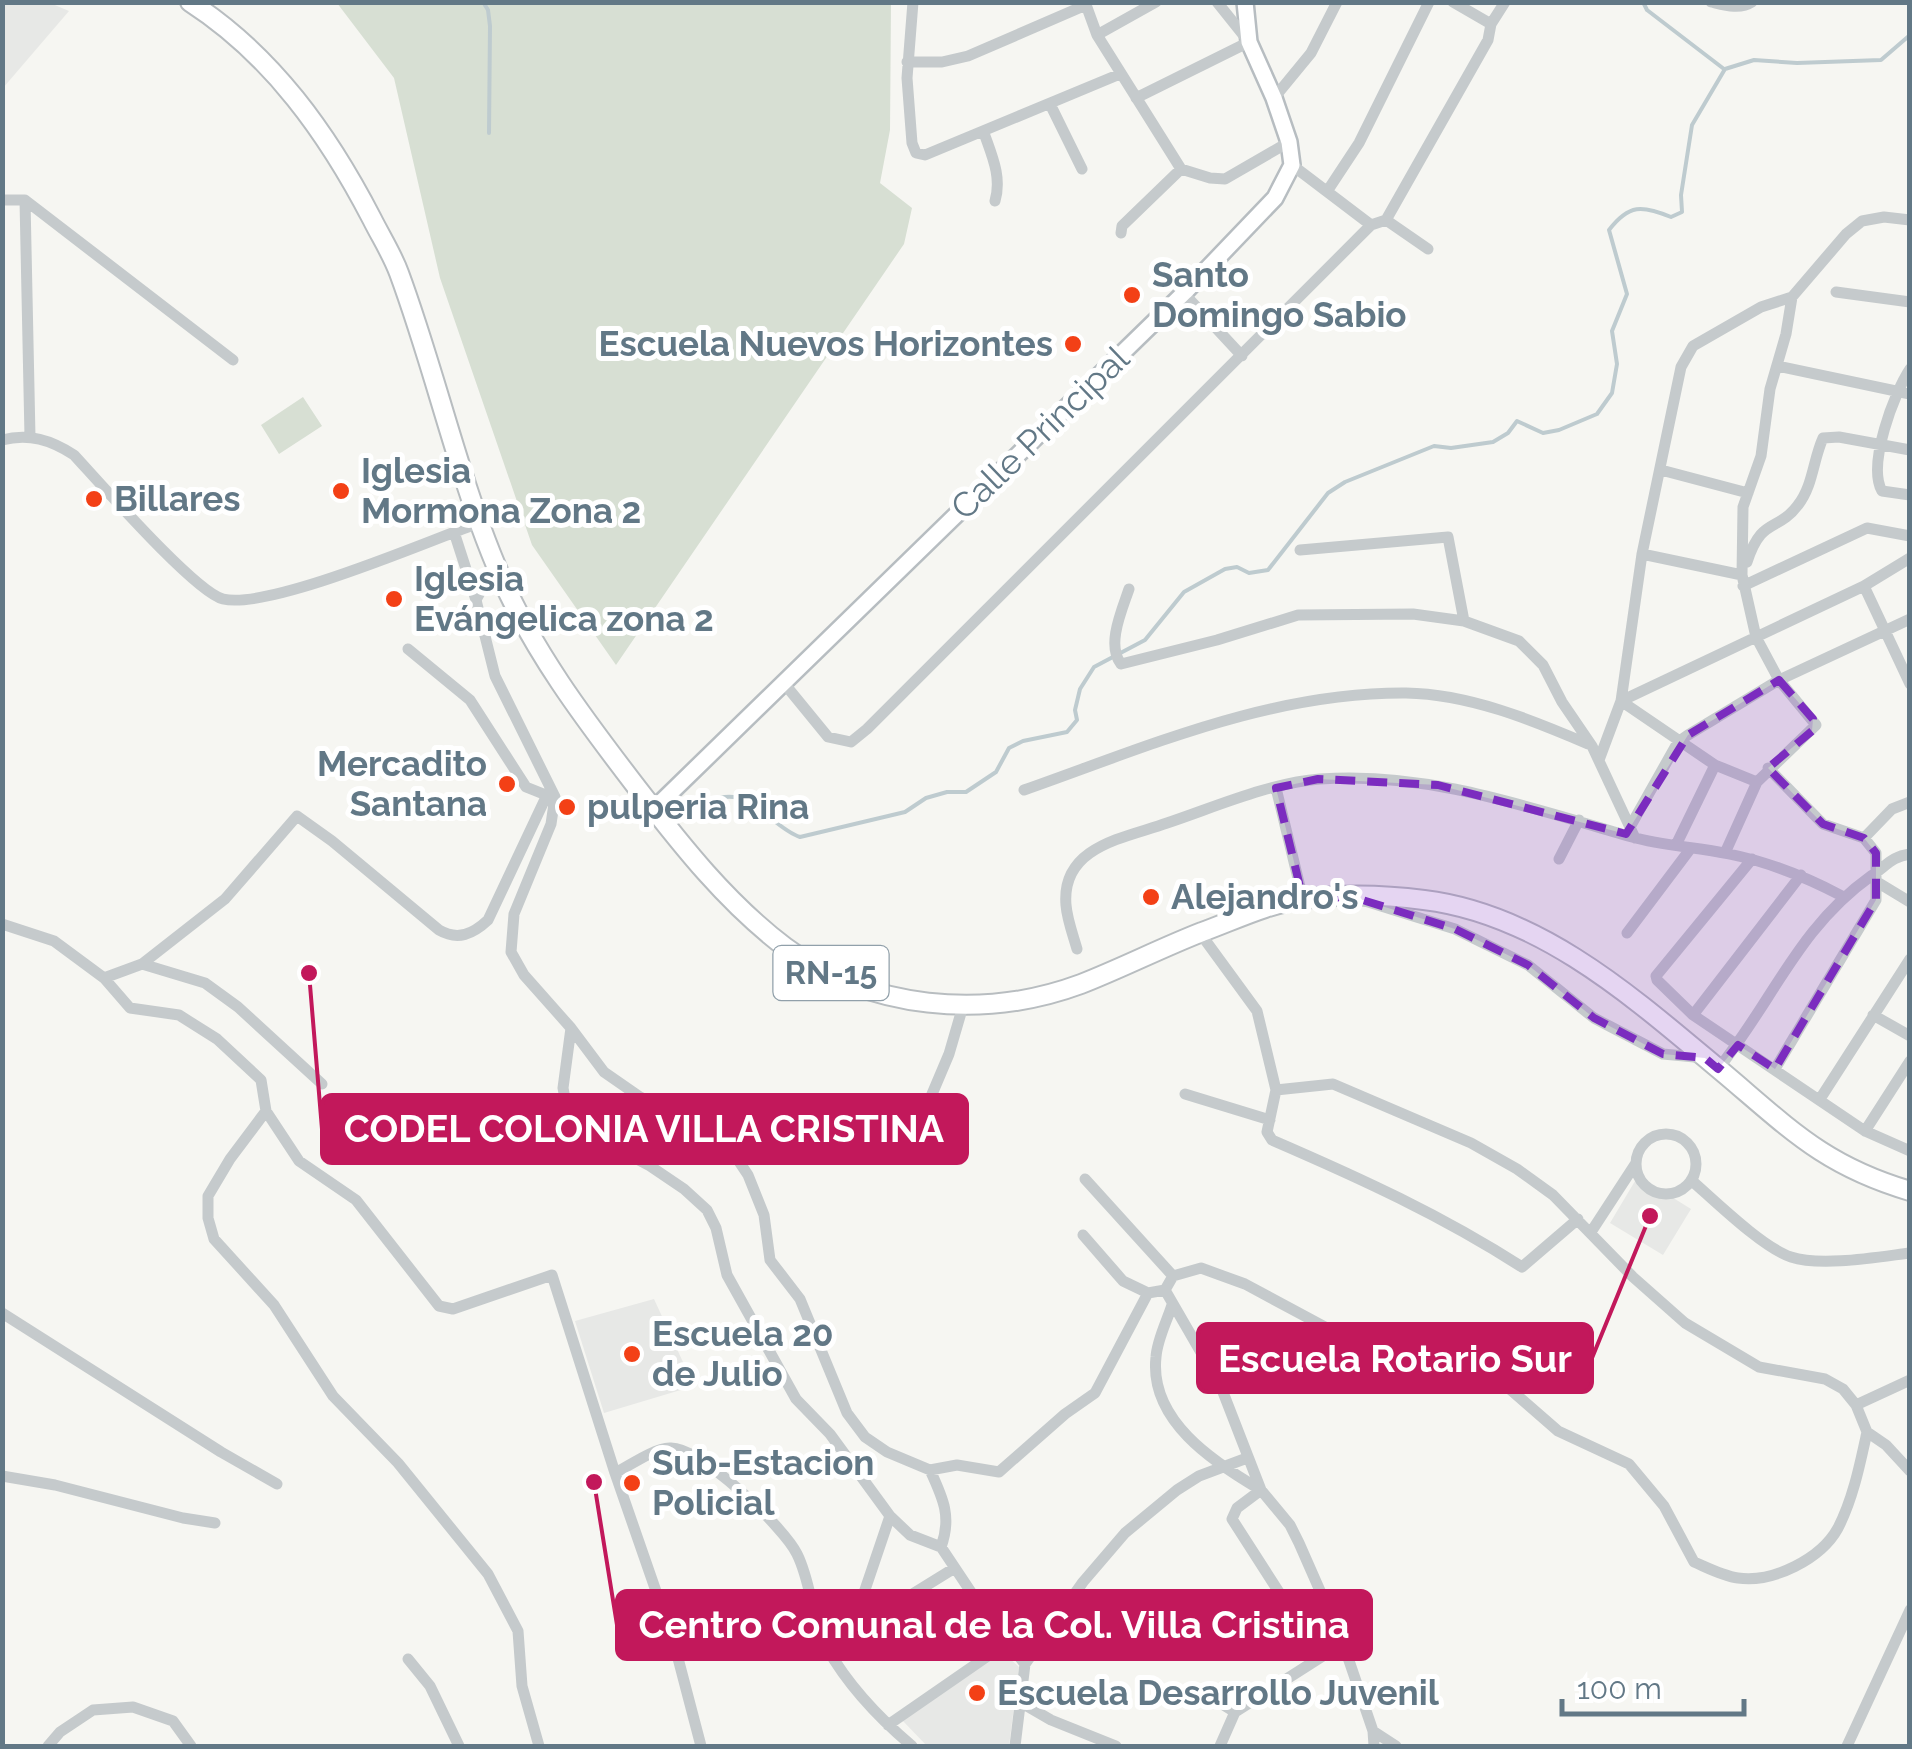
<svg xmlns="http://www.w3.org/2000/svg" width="1912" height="1749" viewBox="0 0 1912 1749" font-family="Raleway,sans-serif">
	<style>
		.built { fill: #e7e8e6 }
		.green { fill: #d7dfd3 }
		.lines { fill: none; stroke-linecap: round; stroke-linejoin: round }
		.stream { stroke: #becbcf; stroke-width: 4 }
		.secondary-casing { stroke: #b7bdc1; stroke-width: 20 }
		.primary-casing { stroke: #b8bdc0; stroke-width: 22 }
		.street { stroke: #c5cacc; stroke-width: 11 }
		.secondary { stroke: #fff; stroke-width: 15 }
		.primary { stroke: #fff; stroke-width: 18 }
		.marked { fill: #7b2cbf; fill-opacity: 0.2; stroke: #7b2cbf; stroke-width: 8; stroke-dasharray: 20 12; stroke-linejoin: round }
		.poi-dot { fill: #f34016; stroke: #fff; stroke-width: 4 }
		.labels { text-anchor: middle; stroke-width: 10; stroke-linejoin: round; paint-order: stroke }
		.shield { fill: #fff; stroke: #91a0aa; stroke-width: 2.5 }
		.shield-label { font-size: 32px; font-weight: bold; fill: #627886 }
		.poi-label { font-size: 35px; font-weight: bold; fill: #627886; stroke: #fff; text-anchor: start }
		.street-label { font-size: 35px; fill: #627886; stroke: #fff }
		.leader { fill: none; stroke: #c2185b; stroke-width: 4 }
		.callout-dot { fill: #c2185b; stroke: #fff; stroke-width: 4 }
		.callout { fill: #c2185b; stroke: #c2185b; stroke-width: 4 }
		.callout-label { font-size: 38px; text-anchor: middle; font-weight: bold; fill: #fff }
	</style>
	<rect width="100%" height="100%" fill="#f6f6f2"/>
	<path class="built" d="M3,2L50,3L69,11L3,88Z
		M1638,1176L1691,1209L1663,1255L1610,1223Z
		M654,1299L694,1386L604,1413L575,1321Z
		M1000,1650L1019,1667L1009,1746H927L902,1720Z"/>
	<path class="green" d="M337,3H891L890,130L880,183L912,208L904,244L616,665L532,545L440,278L394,78Z
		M303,397L322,426L279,454L261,425Z"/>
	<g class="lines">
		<path class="stream" d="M483,2L488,10L490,26L489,133
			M1643,2L1647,10L1724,69
			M720,798C751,789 773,828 800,837L905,812L926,798L947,792H966L996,772L1009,748L1023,741L1067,732L1077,720L1075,710L1080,689L1094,667L1145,640L1184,592L1225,569L1237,567L1249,573L1268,570L1328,493L1345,482L1434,446L1451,448L1493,442L1508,433L1517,421L1543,433L1559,430L1597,414L1612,393L1617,364L1612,331L1627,294L1609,230C1629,204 1642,205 1671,217L1682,212L1681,195L1692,125L1725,69L1754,60L1797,63L1881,60L1910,35"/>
		<g class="secondary-casing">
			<path id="secondary" d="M654,809L1185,292L1275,198L1292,165L1289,142L1274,98L1249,42L1245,2"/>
		</g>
		<g class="primary-casing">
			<path id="primary" d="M190,2C272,55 328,134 372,219C381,237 392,254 399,273C435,370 457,473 497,568C531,649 585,720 638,789C682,846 727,903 785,947C869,1010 984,1020 1081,984C1122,968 1161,948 1202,932C1235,920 1269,903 1304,899C1342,894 1386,895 1424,900C1540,914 1634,998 1720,1070C1788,1127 1822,1165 1910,1191"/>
		</g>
		<path class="street" d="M913,2L907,78L912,143L916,153L925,155L1120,74
			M1085,2L1097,35L1181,169L1210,178L1225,179L1289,142
			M1453,2L1491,24
			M1711,2C1724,5 1740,10 1752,2
			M1097,35L1156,2
			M907,62H942L968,56L1086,5
			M1136,98L1249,42L1217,2
			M1274,98L1311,53L1337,2
			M1050,104L1082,169
			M984,133C992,156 1002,177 995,201
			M1292,165L1371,225L1386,220L1428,249
			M1328,190L1359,143L1429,2
			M2,200H25L233,360
			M25,200L30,437
			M1386,220L1488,40L1491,24L1505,2
			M1121,233L1122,226L1181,169
			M1164,272L1242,356
			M1836,292L1910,302
			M1777,366L1910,394
			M1910,369C1894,393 1867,465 1882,491L1910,495
			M2,440C29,433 51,440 74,455C99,482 195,592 223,599C269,610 429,541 481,522
			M1661,470L1748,493
			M454,532L476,600
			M1300,550L1448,537L1464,621
			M1642,554L1742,575
			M1747,562C1762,516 1777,533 1798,505C1813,486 1813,460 1823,438L1839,437L1910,450
			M495,565L476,600L495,676L555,797L551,824L514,914L511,952L524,975L571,1028L604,1072L640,1097L708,1130L730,1148L748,1175L764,1215L770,1260L800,1299L847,1413L865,1437L887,1452L930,1470L957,1465L999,1472L1065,1414L1095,1393L1148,1293L1165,1290L1173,1276L1201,1268L1245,1284L1327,1328L1390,1329L1448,1350L1511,1390L1558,1431L1629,1464L1664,1506L1694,1562C1708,1568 1723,1576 1738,1578C1773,1583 1821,1559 1838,1528C1853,1499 1860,1464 1867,1432
			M1743,586L1867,528L1910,536
			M1864,586L1910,684
			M1129,589C1122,610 1106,645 1121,664L1217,640L1298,615L1413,614L1464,621L1519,641L1543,665L1562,702L1592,746L1635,838
			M408,649L470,700L526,787L551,797
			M783,682L828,737L851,742L867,729L1371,225
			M1599,760L1621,701L1642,554L1681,367L1693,346L1761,307L1792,297L1846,234L1862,221L1884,217L1910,220
			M1768,768L1823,824L1864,838
			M1757,782L1715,765L1621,701L1864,586L1910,558
			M1276,788L1303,899
			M1024,790C1149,746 1271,692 1406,693C1469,694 1532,720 1588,744
			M1630,827L1678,742L1688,735L1779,680L1910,619
			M1676,845L1715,765
			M1725,853L1757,782L1816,725L1779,680L1756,637L1742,575L1743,507L1761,456L1770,389L1786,334L1792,297
			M1559,859L1579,820
			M1752,859L1656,976L1657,980L1693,1015L1865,1131L1910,1151
			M1877,882L1910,902
			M1365,901L1455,929L1528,965L1594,1018L1663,1054L1705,1058
			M2,924L54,941L104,978L130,1008L179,1015L217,1039L261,1080L266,1111L299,1161L356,1200L439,1306L453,1309L552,1275L615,1473L674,1643L701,1746
			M1200,933L1257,1011L1276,1090L1267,1132L1272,1140C1360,1178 1441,1215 1522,1267L1578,1219
			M1627,933L1691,848
			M1077,949C1073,935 1067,919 1066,905C1061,846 1125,838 1167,823C1215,807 1269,783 1320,779C1428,771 1530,808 1632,837C1663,846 1697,847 1729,854C1769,862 1806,877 1842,896
			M142,964L205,983L238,1007L322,1084
			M104,978L142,964L225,899L297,816L332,841L439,930C458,941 473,934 488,920L546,797
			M1693,1015L1801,875
			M1873,1015L1910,1036
			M571,1028L563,1088L570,1124L650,1166L684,1189L707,1210L716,1228L727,1275L796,1399L830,1434L890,1516L910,1535L941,1547
			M1718,1069C1773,1001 1798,928 1871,876C1887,866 1890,857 1910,854
			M1775,1069L1876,900V853L1864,838L1892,809L1910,802
			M1276,1090L1333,1084L1471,1143L1517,1169L1553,1195L1633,1277L1685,1323L1759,1367L1825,1379L1843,1389L1856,1405L1867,1432L1886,1445L1910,1471
			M1185,1094L1270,1120
			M1820,1099L1910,959
			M266,1111L230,1159L208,1196V1218L214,1239L274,1305L333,1396L398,1463L488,1574L518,1631L522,1686L539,1746
			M1865,1131L1910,1061
			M1636 1164a30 30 0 1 1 60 0a30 30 0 1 1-60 0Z
			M913,1139L949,1054L963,1006
			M1085,1179L1173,1276
			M1691,1180C1715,1201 1763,1248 1791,1257C1821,1267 1878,1257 1910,1253
			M1591,1232L1636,1163
			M1083,1235L1123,1281L1148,1293
			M1165,1290L1221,1387L1261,1490L1290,1525L1299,1543L1343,1643L1373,1731L1374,1746
			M1172,1305C1167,1321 1157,1340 1156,1357C1149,1420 1213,1462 1261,1490L1237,1508L1232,1519L1320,1656
			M2,1313L221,1452L277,1484
			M1856,1405L1910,1380
			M930,1470C943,1498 952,1517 941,1547L985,1613L1025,1664
			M615,1473C631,1465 652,1449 670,1448C699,1446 784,1527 797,1554C812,1584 811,1619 827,1648C849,1687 879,1718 912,1746
			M2,1476L55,1485L183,1518L215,1523
			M850,1634L890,1516
			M827,1647L953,1569
			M408,1659L430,1686L459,1746
			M1209,1696L1235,1712
			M1020,1702L1051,1720L1116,1746
			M888,1725L1008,1642
			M1373,1731L1396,1746
			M48,1746L60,1732L93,1710L133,1707L173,1721L191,1746
			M1015,1746L1025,1664L1083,1582L1125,1533L1177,1490L1199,1476L1247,1458
			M1220,1746L1235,1712L1343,1643
			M1847,1746L1910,1610"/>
		<use href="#secondary" class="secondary"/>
		<use href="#primary" class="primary"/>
	</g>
	<path class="marked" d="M1779,680L1813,719L1812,731L1768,768L1823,824L1864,838L1876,853V900L1775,1069L1738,1045L1718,1069L1705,1058L1663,1054L1594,1018L1528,965L1455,929L1353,897L1303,899L1276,788L1318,779L1438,785L1626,834L1688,735Z"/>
	<g class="poi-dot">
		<circle cx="1132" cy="295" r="10"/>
		<circle cx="1073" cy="344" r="10"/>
		<circle cx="341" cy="491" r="10"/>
		<circle cx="94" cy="499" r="10"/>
		<circle cx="394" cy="599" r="10"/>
		<circle cx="507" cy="784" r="10"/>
		<circle cx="567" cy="807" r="10"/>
		<circle cx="1151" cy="897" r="10"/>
		<circle cx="632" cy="1354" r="10"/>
		<circle cx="632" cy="1483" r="10"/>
		<circle cx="977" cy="1693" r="10"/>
	</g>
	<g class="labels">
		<rect class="shield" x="773.5" y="946" width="115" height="54" rx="8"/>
		<g class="shield-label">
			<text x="831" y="984">RN-15</text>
		</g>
		<g class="poi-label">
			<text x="1152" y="287">Santo<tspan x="1152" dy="40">Domingo Sabio</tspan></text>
			<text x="1053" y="356" text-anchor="end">Escuela Nuevos Horizontes</text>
			<text x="361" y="483">Iglesia<tspan x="361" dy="40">Mormona Zona 2</tspan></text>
			<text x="114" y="511">Billares</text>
			<text x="414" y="591">Iglesia<tspan x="414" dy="40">Evángelica zona 2</tspan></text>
			<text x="487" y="776" text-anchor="end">Mercadito<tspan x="487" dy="40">Santana</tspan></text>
			<text x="587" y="819">pulperia Rina</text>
			<text x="1171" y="909">Alejandro's</text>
			<text x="652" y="1346">Escuela 20<tspan x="652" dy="40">de Julio</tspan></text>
			<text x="652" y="1475">Sub-Estacion<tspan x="652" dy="40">Policial</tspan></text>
			<text x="997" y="1705">Escuela Desarrollo Juvenil</text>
		</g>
		<g class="street-label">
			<text transform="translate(1040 433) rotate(-44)" y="12">Calle Principal</text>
		</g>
	</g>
	<path class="leader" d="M309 973L322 1129M1650 1216L1592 1358M594 1482L617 1625"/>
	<g class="callout-dot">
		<circle cx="309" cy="973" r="10"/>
		<circle cx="1650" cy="1216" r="10"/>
		<circle cx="594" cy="1482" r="10"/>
	</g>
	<g class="callout">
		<rect x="322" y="1095" width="645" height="68" rx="10"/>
		<rect x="1198" y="1324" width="394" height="68" rx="10"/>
		<rect x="617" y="1591" width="754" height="68" rx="10"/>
	</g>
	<g class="callout-label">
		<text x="644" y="1142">CODEL COLONIA VILLA CRISTINA</text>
		<text x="1395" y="1372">Escuela Rotario Sur</text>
		<text x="994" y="1638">Centro Comunal de la Col. Villa Cristina</text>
	</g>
	<rect width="1912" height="1749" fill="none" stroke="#627886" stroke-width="10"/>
	<path d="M1562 1699v15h182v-15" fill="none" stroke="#627886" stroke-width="5"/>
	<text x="1577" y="1699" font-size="30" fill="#627886" stroke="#ffffff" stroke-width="8" paint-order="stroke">100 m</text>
</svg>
